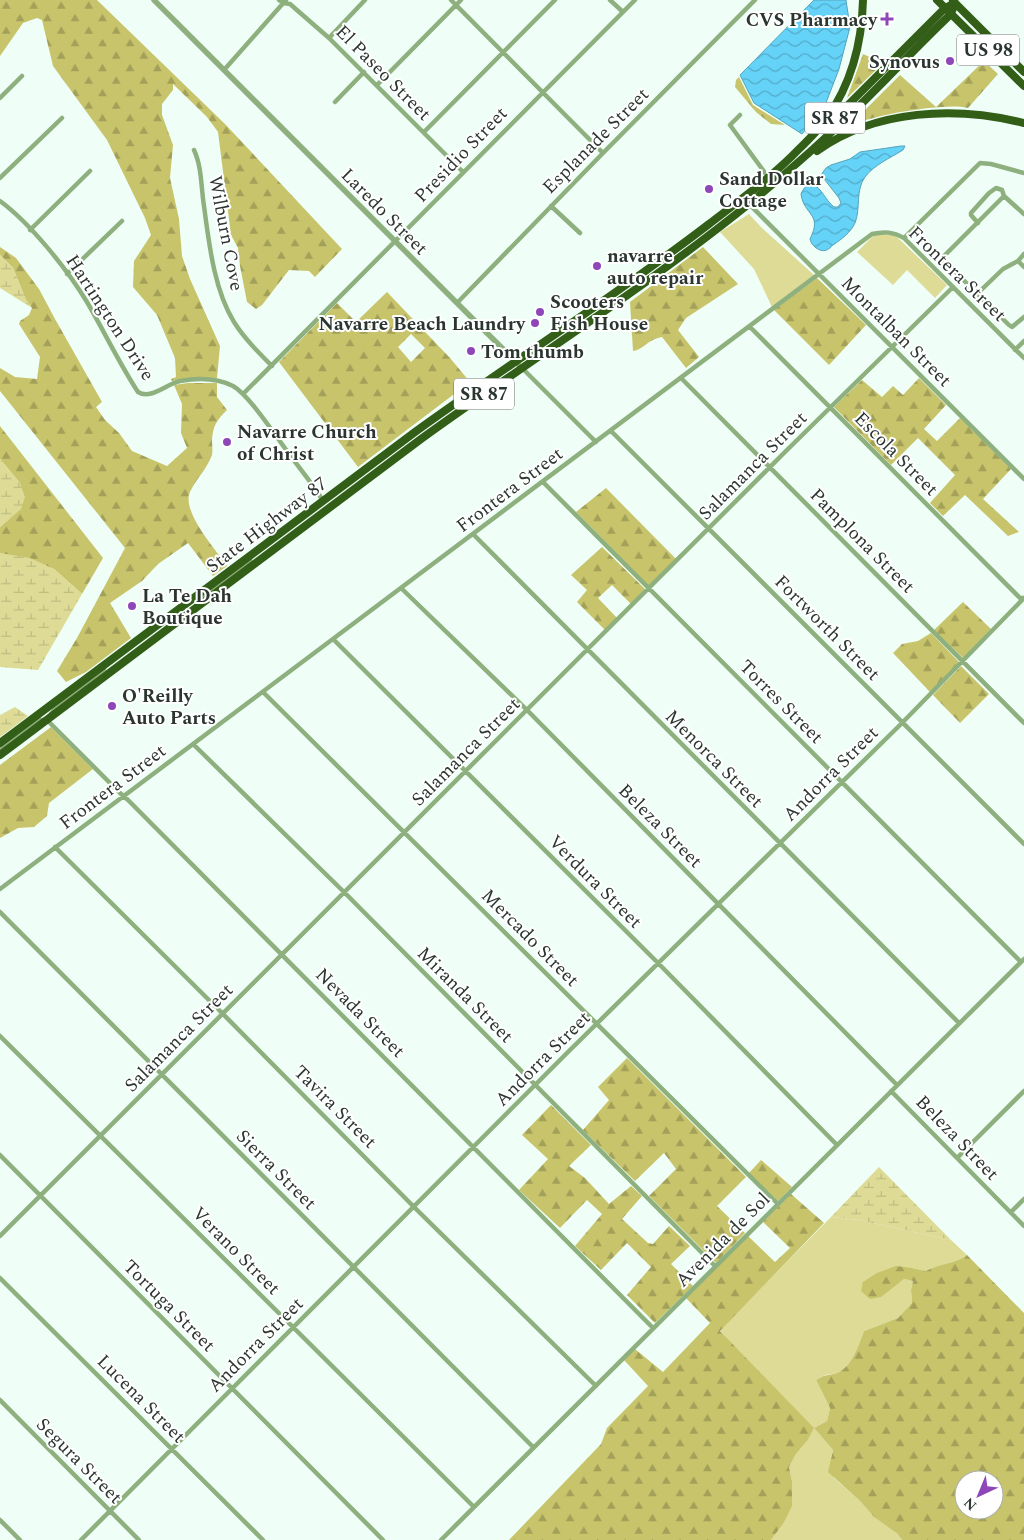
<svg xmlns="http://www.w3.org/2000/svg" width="1024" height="1540" viewBox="0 0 1024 1540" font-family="Spectral,serif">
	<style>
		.green { fill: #dddb95 }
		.forest { fill: url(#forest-firs); fill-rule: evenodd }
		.wetland { fill: url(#wetland-marsh) }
		.water { fill: url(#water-waves); stroke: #54a3bc }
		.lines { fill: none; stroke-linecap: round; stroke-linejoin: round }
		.minor { stroke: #8eaf7e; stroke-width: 4.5 }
		.tertiary { stroke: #8eaf7e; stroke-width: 5.5 }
		.trunk { stroke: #335e18; stroke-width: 8 }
		.poi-dot { fill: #8e46b8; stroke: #fff; stroke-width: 2 }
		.labels { text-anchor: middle; stroke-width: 4; stroke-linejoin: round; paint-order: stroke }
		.shield { fill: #fff; stroke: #6b726f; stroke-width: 1 }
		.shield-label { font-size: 18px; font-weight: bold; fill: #2c3631 }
		.poi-label { font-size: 19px; font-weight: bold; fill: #2c3631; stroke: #fff; text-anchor: start }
		.street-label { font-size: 19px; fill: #2c3631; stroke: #fff }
	</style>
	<defs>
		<pattern id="forest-firs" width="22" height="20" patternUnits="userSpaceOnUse" patternTransform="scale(1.25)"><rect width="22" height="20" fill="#c8c46b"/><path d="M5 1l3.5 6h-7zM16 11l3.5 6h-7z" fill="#a3a059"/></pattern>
		<pattern id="wetland-marsh" width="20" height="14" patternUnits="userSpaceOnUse" patternTransform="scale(1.25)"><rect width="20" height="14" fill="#dddb95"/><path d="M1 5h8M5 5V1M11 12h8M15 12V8" fill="none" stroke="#bebd81"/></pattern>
		<pattern id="water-waves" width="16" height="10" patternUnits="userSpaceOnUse" patternTransform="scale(1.25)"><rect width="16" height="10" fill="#65d2f7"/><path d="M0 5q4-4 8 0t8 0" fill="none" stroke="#53abc9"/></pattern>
	</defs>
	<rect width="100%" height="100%" fill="#effff7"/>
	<path class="green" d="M749,214L761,227L814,275L772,307L754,269L720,232Z
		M880,234L893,235L898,238L947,285L935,298L907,270L893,285L857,252L873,236Z
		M831,1217L859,1220L951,1240L967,1255C955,1264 939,1263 926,1271L912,1268L892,1287L904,1279L913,1281L911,1290L912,1303L898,1318L864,1331C859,1344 852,1366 839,1372C831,1376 826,1372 816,1380L830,1408L827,1421L814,1428L833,1450L831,1457L834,1478L860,1501L874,1517L899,1534L902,1540H771L783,1524L792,1481L789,1467L796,1454L807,1441L720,1330Z"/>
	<path class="forest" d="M0,0H97L225,124L342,249L315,277L309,271L289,270L262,305L256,309L247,302L240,266L238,248L231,235L218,132L207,117L173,84V90L162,104V115L173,145L170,178L179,219L182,256L190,279L220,346L217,378L180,379L172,381L171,379L176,377L175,358L157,315L133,287L134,261L151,235L145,218L107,140L53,66L42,20L37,18L23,23L0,56Z
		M863,54L883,63L847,98Z
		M984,61L998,74L968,108C955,105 943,107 929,108C902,111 876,116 850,125L900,75L936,107Z
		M739,77L753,105L785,125L771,124L756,112L735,87L736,80Z
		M0,247L16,258L39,289L55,319L102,402L96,407L105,420L119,433L132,451L167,466L187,448L181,433L182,404L174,385L188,383H217V397L227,410C217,420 213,425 212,440C212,445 213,450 212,455C207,469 196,479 190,492C181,511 216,550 227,566L213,576L188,543L158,564L142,581L110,603L131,638L86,672L66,682L57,671L77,638L125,548L0,391V368L15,377L37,379L40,357L19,324L20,321L29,315L32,308L26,300L13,268L0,255Z
		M703,247L738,284L686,318L678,330L699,357L686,368L662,337C648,339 643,350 633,351L630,302Z
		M817,278L866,325L829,365L774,310Z
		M387,292L450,358L470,382L358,467L279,362L337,303L356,322ZM411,334L425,348L411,362L398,347Z
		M919,378L946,405L924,429L937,441L960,418L1011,469L983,499L1019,532L1008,536L965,495L943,516L930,503L955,475L918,438L891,465L834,407L862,380L882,397L893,386L903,395Z
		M0,426L103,558L82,594L54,569L0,553V527L9,519L20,483L0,459Z
		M606,488L676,559L649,586L576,512Z
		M602,547L645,589L631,604L612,585L598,598L617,618L605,630L577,602L587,590L571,575Z
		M963,602L991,629L963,658L934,630Z
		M931,633L959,662L930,692L893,653L902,644L918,641Z
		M961,666L989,694L960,723L933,695Z
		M51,727L93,769L49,803L47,816L34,827L18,828L0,838V765Z
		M627,1058L746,1177L717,1206L745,1233L716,1263L649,1196L676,1169L664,1153L635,1181L583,1130L609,1100L598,1087Z
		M551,1105L591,1145L569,1166L585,1178L609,1204L631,1186L642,1196L622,1219L648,1243L653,1244L669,1226L690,1246L671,1264L693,1286L655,1323L627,1295L651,1267L627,1243L601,1270L575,1246L602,1214L587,1200L560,1228L519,1190L548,1159L522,1135Z
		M761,1160L792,1187L778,1201L749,1173Z
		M791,1194L824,1223L720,1331L814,1428L827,1421L830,1408L816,1380C826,1373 831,1376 839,1372C852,1366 859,1344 864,1331L898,1318L912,1303L911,1290L913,1281L904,1279L881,1297L870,1299L861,1291L863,1282L877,1273L896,1266L912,1268L926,1271C939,1263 955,1264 967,1255L1024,1313V1540H902L898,1534L874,1517L860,1501L828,1472L833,1450L814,1428L807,1441L796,1454L789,1467L792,1481V1506L783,1524L771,1540H509L601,1444L607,1428L648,1386L624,1360L635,1349L663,1372L710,1323L686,1298L748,1236L775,1262L790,1248L763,1222ZM964,1480H994V1510H964Z"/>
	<path class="wetland" d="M0,255L13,268L26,300L32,308L0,288Z
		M0,459L20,483L25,497L21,509L0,527Z
		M0,553L30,558L54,569L82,594L38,670L0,667Z
		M15,707L28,716L0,737V715Z
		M879,1167L951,1240L859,1220L831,1217Z"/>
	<path class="water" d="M814,0H846L850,27L839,69L824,108L802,134L754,103L740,75Z
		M901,146H905L903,150C890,158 874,165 865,177C855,191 861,208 855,223C851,232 842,239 833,245C829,249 826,252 820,250C815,248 811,244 810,239C823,213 804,216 801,194C803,189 806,185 811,183C824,190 824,199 834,207H838L841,203L839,198L821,175L826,168L831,165L850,159L860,152Z"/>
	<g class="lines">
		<path class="minor" d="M279,0L283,3L290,4L329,38L463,172
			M451,0L603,153
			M610,0L623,12
			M329,38L365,0
			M224,70L286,0
			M377,85L461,0
			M0,98L22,76
			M335,102L364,72
			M740,115L730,125L768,177
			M424,132L555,0
			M194,150C202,167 201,188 204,206C209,243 214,290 234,322C244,338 258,352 272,366
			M0,178L62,118
			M0,201C30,223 67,269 87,302C104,331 119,363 138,392C151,400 166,384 180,381C197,378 217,378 233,386C249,395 275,435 287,451C299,468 313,484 323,501
			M749,204L1024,479
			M551,206L580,233
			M978,223L971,215V213L989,193L996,188L1002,190L1004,196L1024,214
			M30,230L90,171
			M904,238L980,163L991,164L1024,173
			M1024,254L1018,261L1003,269L977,294L1009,325L1012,327L1024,317
			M1018,261L1024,267
			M67,274L122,221
			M977,294L949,265L945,261L944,256L1004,196
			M457,303L603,153L755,0
			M750,327L1020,598H1024
			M1015,350L1024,341
			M521,367L596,442
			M681,378L1024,723
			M243,394L635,0
			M611,431L1024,844
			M543,482L1021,962
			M473,534L959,1023
			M401,588L527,710L897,1085
			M203,602V598L205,595L250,560
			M333,639L659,964L837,1145
			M263,692L778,1204
			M51,714L59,704L104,669
			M47,720L120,793L128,800L653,1328
			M193,744L345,893L715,1266
			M0,748L37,720H46
			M55,847L222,1013L415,1208L596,1386
			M0,889L872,234C885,231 893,232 904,238L1024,358
			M0,912L533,1447
			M0,1036L474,1507
			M891,1091L1024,1226
			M0,1155L383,1540
			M957,1158L1024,1091
			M1011,1212L1024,1199
			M0,1236L788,449L952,288
			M0,1278L263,1540
			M0,1400L139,1540
			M0,1520L20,1540
			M81,1540L568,1052L902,723L1024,598
			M441,1540L1024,959"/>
		<path class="tertiary" d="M154,0L518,364"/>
		<path class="trunk" d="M937,0L1024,86
			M953,1L1024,72
			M823,130L945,8L955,3
			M817,151C876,109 956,106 1024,123
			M0,743L415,432C512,362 614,297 709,224C740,200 772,177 799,149C809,139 819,130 827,118C851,84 862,42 863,0
			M0,755L421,439C530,360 645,288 750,203C787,173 823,141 857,108C889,77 919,44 951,14L955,3"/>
	</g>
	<g class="poi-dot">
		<path d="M884.5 11.5h5v5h5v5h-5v5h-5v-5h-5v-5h5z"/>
		<circle cx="950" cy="61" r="5"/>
		<circle cx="709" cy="189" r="5"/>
		<circle cx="597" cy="266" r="5"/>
		<circle cx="540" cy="312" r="5"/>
		<circle cx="535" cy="323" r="5"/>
		<circle cx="471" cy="351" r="5"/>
		<circle cx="227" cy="442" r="5"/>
		<circle cx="132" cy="606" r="5"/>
		<circle cx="112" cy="706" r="5"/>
	</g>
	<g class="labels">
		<g class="shield">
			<rect x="957" y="34.5" width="62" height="31" rx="4"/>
			<rect x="805" y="102.5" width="60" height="31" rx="4"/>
			<rect x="454" y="378.5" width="60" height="31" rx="4"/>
		</g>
		<g class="shield-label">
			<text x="988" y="56">US 98</text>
			<text x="835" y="124">SR 87</text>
			<text x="484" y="400">SR 87</text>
		</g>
		<g class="poi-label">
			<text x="877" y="26" text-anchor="end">CVS Pharmacy</text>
			<text x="940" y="68" text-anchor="end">Synovus</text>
			<text x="719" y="185">Sand Dollar<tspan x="719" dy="22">Cottage</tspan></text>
			<text x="607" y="262">navarre<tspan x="607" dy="22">auto repair</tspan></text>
			<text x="550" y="308">Scooters<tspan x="550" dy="22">Fish House</tspan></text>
			<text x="525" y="330" text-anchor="end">Navarre Beach Laundry</text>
			<text x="481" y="358">Tom thumb</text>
			<text x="237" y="438">Navarre Church<tspan x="237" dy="22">of Christ</tspan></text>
			<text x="142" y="602">La Te Dah<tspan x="142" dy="22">Boutique</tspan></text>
			<text x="122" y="702">O'Reilly<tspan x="122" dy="22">Auto Parts</tspan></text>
		</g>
		<g class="street-label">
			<text transform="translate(384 72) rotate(45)" y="7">El Paseo Street</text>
			<text transform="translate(595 140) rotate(-45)" y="7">Esplanade Street</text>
			<text transform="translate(460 154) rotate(-46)" y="7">Presidio Street</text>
			<text transform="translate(385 211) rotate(45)" y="7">Laredo Street</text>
			<text transform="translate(227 233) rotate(79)" y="7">Wilburn Cove</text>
			<text transform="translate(958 273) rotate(44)" y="7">Frontera Street</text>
			<text transform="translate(111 317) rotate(57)" y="7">Hartington Drive</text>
			<text transform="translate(897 331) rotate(45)" y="7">Montalban Street</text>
			<text transform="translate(897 453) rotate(45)" y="7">Escola Street</text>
			<text transform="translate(752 465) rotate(-45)" y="7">Salamanca Street</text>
			<text transform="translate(509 489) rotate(-37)" y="7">Frontera Street</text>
			<text transform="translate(266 524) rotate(-37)" y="7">State Highway 87</text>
			<text transform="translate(863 540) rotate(45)" y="7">Pamplona Street</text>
			<text transform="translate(828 627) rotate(45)" y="7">Fortworth Street</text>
			<text transform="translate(782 701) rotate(45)" y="7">Torres Street</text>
			<text transform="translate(465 751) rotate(-45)" y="7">Salamanca Street</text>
			<text transform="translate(715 758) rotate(45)" y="7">Menorca Street</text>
			<text transform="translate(830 773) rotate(-45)" y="7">Andorra Street</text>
			<text transform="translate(112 786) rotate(-37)" y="7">Frontera Street</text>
			<text transform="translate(661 825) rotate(45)" y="7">Beleza Street</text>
			<text transform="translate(596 881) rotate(45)" y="7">Verdura Street</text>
			<text transform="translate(531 937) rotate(45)" y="7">Mercado Street</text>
			<text transform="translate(466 994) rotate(45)" y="7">Miranda Street</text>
			<text transform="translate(361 1012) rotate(45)" y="7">Nevada Street</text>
			<text transform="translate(178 1037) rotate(-45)" y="7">Salamanca Street</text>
			<text transform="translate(542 1058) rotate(-45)" y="7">Andorra Street</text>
			<text transform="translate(336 1106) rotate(45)" y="7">Tavira Street</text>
			<text transform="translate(958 1137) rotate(46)" y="7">Beleza Street</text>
			<text transform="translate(277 1169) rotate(45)" y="7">Sierra Street</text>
			<text transform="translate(722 1239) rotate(-45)" y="7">Avenida de Sol</text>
			<text transform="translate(237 1250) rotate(45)" y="7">Verano Street</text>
			<text transform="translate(170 1305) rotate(45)" y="7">Tortuga Street</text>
			<text transform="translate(255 1344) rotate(-45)" y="7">Andorra Street</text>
			<text transform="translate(142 1398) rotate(45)" y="7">Lucena Street</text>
			<text transform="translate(80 1460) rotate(45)" y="7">Segura Street</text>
		</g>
	</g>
	<g transform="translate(979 1495) rotate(224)"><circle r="24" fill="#ffffff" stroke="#abafad"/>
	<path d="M0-4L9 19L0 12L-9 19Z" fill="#8e46b8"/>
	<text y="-8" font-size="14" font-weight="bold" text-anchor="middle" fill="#2c3631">N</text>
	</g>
</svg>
